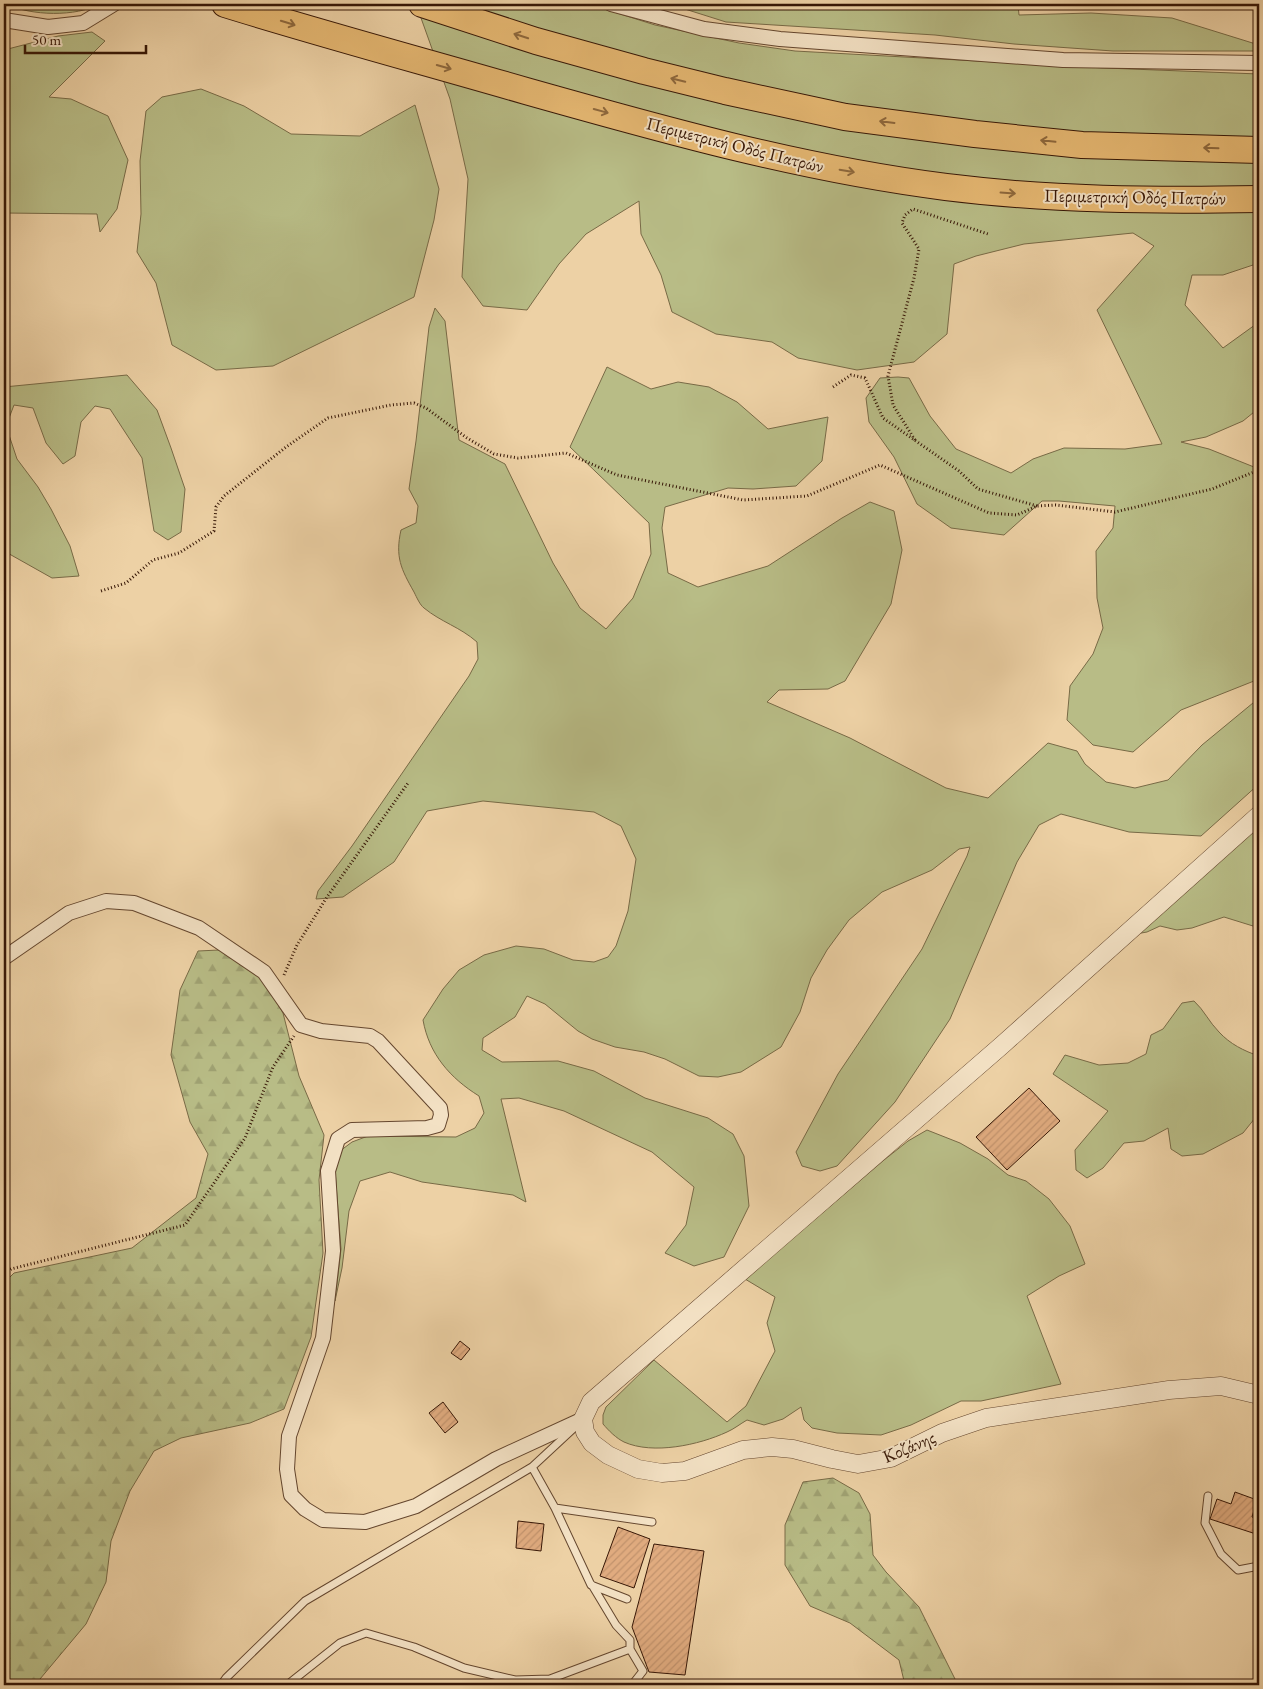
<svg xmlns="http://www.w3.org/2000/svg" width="1263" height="1689" viewBox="0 0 1263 1689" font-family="'EB Garamond',serif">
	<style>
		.green { fill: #b8bc86; stroke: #786a46 }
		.forest { fill: url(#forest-firs); stroke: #786a46 }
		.building { fill: url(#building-hatch); stroke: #371706 }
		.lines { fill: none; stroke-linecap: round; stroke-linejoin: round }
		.service-casing { stroke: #64462e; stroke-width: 9 }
		.minor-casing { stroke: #64462e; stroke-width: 16 }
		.tertiary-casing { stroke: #64462e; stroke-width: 19 }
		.motorway-casing { stroke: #371706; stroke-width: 28 }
		.path { stroke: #371706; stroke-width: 3; stroke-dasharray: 1 2.5; stroke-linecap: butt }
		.service { stroke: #f3e1c4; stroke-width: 7 }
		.minor { stroke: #f3e1c4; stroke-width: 14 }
		.tertiary { stroke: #f3e1c4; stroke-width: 18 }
		.motorway { stroke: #e6b872; stroke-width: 26 }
		.oneway { stroke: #8e683c }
		.labels { text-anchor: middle; stroke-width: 4; stroke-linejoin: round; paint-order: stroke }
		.street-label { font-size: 18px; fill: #371706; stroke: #f3e1c4 }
	</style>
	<defs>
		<pattern id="forest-firs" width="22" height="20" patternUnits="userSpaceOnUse" patternTransform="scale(1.25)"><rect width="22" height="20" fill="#b8bc86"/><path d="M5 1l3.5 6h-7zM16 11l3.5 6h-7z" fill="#9fa172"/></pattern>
		<pattern id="building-hatch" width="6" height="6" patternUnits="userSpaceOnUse" patternTransform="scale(1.25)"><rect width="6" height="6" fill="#e0ab7f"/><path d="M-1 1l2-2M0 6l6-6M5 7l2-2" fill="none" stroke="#c1926c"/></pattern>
	</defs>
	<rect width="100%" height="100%" fill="#edd1a5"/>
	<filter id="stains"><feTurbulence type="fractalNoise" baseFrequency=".004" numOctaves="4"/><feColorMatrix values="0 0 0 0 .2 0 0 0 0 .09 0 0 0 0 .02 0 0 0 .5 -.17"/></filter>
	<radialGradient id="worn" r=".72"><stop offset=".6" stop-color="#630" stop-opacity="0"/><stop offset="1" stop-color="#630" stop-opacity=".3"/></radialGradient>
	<path class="green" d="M7,4H99C77,17 30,16 7,4Z
		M416,4H589L655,25L739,43L795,51L1105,68L1259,74V263L1223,275H1192L1185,305L1223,348L1259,322V408L1243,421L1206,437L1181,442L1209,449L1259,469V679L1181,710L1133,752L1093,745L1067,720L1070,686L1093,654L1103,628L1097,598L1096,551L1113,528L1115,506L1059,501H1042L1004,535L951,528L917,504L894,457L869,422L866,398L880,378L898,377L909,378L930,416L956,449L1011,473L1033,459L1064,448L1125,449L1162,444L1097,310L1154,246L1133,233L1024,244L976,256L954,264L947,334L914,362L857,370L798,358L772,342L716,334L672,312L661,275L641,234L639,201L586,234L559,264L527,310L483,306L462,277L468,179L450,99Z
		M669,4H1018L1019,15L1091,13L1172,18L1259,45V51H1113L1014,44L935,35L726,22Z
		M92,32L105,41L49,97L71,99L108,116L128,160L117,209L100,232L97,214L4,213V50L58,36Z
		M201,89L244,106L291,134L360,136L415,105L439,189L434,220L414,297L273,366L216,370L172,345L156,283L137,252L141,214L140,161L146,111L162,97Z
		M435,308L445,321L459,440L505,464L553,563L580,608L606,629L633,598L651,554L649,523L570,447L607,367L651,389L678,382L709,387L737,402L768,429L828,417L822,461L796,486L753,489L728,488L665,507L662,528L668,573L698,587L768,566L842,518L870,502L894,511L902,550L891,604L845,681L828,689L779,690L767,702L850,738L946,788L988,798L1048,743L1077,751L1085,764L1106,782L1135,788L1168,780L1202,745L1259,698V784L1201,836L1129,832L1061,814L1039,825L1017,862L950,1019L895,1102L837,1166L820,1171L802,1166L796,1152L838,1074L922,949L967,856L970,847L959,849L932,870L882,892L849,920L827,950L811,978L800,1012L781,1047L741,1072L718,1077L699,1076L665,1059L644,1052L615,1047L592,1039L578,1031L545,1004L527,996L515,1017L483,1038L482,1050L502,1062L558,1061L594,1071L645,1098L708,1118L733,1134L744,1156L749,1206L724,1257L694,1266L665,1253L686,1225L694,1187L652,1152L564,1111L519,1098L501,1099L526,1202L513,1195L422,1182L390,1172L360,1181L349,1211L342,1268L335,1301L341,1249L335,1170L340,1151L352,1142L368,1136L456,1137L475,1128L484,1113L479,1096C450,1078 429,1054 423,1020L443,989L459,970L484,955L516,946L544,949L573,960L594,962L608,957L616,946L628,911L636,859L621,826L594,812L483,801L427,811L394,862L343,897L316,899L318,891L352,846L469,676L478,659L477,642C460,627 441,622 424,608C420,605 417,598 414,592C401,569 395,557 401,530L416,523L418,506L409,489L416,441L429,327Z
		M127,375L157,410L171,448L185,489L181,532L168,540L154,531L142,458L110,409L95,406L81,422L75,456L63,464L46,443L33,408L14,405L6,426L17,459L38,487L51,509L70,546L79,576L52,578L4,551V387Z
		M1259,822V931L1253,926L1224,917L1192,928L1177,930L1160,926L1147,932L1130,935Z
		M1194,1001C1204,1010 1209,1022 1219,1032C1230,1044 1244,1051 1259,1056V1113L1243,1133L1203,1154L1182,1156L1171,1149L1168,1128L1144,1141L1124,1143L1103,1168L1087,1178L1076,1170L1075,1150L1108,1111L1053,1074L1065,1055L1099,1065L1128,1063L1146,1054L1151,1035L1163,1029L1182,1003Z
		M927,1130L960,1143L988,1159L1008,1175L1026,1181L1049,1199L1070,1226L1085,1264L1059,1276L1027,1296L1061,1384L981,1401H961L911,1425L881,1435L837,1433L812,1428L804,1420L801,1407L783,1419L764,1425L747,1420C740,1424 734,1429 727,1432C699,1445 653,1455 624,1442C616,1438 609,1431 603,1424V1415L606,1407L654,1360L727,1422L746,1406L775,1351L767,1323L775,1297L745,1279L884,1160L908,1141Z"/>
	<path class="forest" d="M219,950L260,974L283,1013L299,1076L324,1135L319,1180L323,1253L311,1337L284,1409L250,1423L181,1438L154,1451L130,1491L111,1541L106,1582L86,1624L35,1685H4V1283L14,1273L132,1248L196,1198L208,1154L190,1122L171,1055L180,990L198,951Z
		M833,1478L859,1493L870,1514L873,1555L886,1572L919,1607L958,1685H905L899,1660L850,1623L810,1606L785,1565V1525L803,1482Z"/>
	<path class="building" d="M1029,1088L1060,1121L1007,1170L976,1137Z
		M460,1341L470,1349L461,1360L451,1353Z
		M443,1402L458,1422L445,1433L429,1413Z
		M1235,1492L1257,1500L1252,1517L1259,1519V1535L1210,1519L1217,1499L1231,1504Z
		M518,1521L544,1524L541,1551L516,1548Z
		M618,1527L650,1539L634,1588L600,1576Z
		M654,1544L704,1551L685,1675L649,1672L632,1627Z"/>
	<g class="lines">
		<g class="service-casing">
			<path id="service" d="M532,1467L555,1508L652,1522
				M1208,1496L1205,1523L1221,1554L1238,1570L1259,1566
				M555,1508L591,1585L627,1599
				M592,1585L616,1625L630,1640V1649
				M221,1685L226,1678L305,1601L532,1467L574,1428
				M287,1685L340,1643L366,1633L414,1647L464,1668L515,1680L550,1679L630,1649L643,1671L632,1685"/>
		</g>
		<g class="minor-casing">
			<path id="minor" d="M611,4L704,29L780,39L1063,60L1259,63
				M4,20L48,27L83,23L114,4
				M4,958L69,913L106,901L134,903L199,928L264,972L301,1025L321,1031L370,1036L378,1041L440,1108L441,1115L438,1125L427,1128L352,1130L338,1139L328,1171L333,1251L323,1338L289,1436L287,1469L291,1495L305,1509L323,1520L365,1522L416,1506L496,1459L583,1419"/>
		</g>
		<g class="tertiary-casing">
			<path id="tertiary" d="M1259,815L1001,1046L591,1402L583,1419L585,1432L592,1443L608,1455L638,1469L662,1473L685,1471L743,1450L772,1447L793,1449L832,1459L858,1464L891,1458L942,1433L986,1418L1169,1390L1221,1386L1259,1395"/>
		</g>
		<g class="motorway-casing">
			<path id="motorway" d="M225,4C325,35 426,62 526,91C664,130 803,169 946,187C1050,200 1155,201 1259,199
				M422,4L536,41L644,71L725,91L845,117L975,134L1082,145L1259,150"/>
		</g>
		<path class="path" d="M833,387L851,375L865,378L883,418L959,471L978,489L1037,506
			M915,440L893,405L888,376L914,278L919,249L902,223L905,215L913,209L988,234
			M101,591L126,583L153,560L179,553L214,531L216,507L224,496L286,447L328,418L391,405L414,403L426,408L467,438L494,454L518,458L566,453L617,475L743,500L807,496L880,465L989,513L1017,515L1037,506L1056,505L1115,512L1212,489L1259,470
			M284,975L297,945L327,897L408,783
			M4,1278L11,1269L185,1225L245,1138L273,1067L294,1036"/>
		<use href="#service" class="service"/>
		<use href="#minor" class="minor"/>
		<use href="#tertiary" class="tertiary"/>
		<use href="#motorway" class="motorway"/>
	</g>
	<defs><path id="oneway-shaft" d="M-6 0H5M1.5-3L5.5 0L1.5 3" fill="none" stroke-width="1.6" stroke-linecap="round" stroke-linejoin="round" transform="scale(1.25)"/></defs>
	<g class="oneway">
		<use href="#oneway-shaft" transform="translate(288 23) rotate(17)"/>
		<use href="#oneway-shaft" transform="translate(521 36) rotate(-162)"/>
		<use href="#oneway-shaft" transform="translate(444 67) rotate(16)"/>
		<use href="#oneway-shaft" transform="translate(678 80) rotate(-166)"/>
		<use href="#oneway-shaft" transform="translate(601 111) rotate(15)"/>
		<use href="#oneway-shaft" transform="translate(887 122) rotate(-173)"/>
		<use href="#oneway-shaft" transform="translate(1048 141) rotate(-174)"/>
		<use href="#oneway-shaft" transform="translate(1211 148) rotate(-178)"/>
		<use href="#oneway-shaft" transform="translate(847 171) rotate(10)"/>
		<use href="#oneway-shaft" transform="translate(1008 193) rotate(4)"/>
	</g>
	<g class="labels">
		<g class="street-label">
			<text transform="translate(735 145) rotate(14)" y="6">Περιμετρική Οδός Πατρών</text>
			<text transform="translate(1135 197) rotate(1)" y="6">Περιμετρική Οδός Πατρών</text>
			<text transform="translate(909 1447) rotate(-23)" y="6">Κοζάνης</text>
		</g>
	</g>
	<rect width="1263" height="1689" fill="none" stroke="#edd1a5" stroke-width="20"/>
	<rect x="5" y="5" width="1253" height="1679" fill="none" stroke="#371706" stroke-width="2.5"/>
	<rect x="10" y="10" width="1243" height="1669" fill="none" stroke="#371706"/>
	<path d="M25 45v8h121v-8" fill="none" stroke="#371706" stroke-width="2.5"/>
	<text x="32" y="45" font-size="15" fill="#371706" stroke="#f3e1c4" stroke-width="4" paint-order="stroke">50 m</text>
	<rect width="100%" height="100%" filter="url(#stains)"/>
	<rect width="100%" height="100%" fill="url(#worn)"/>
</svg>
